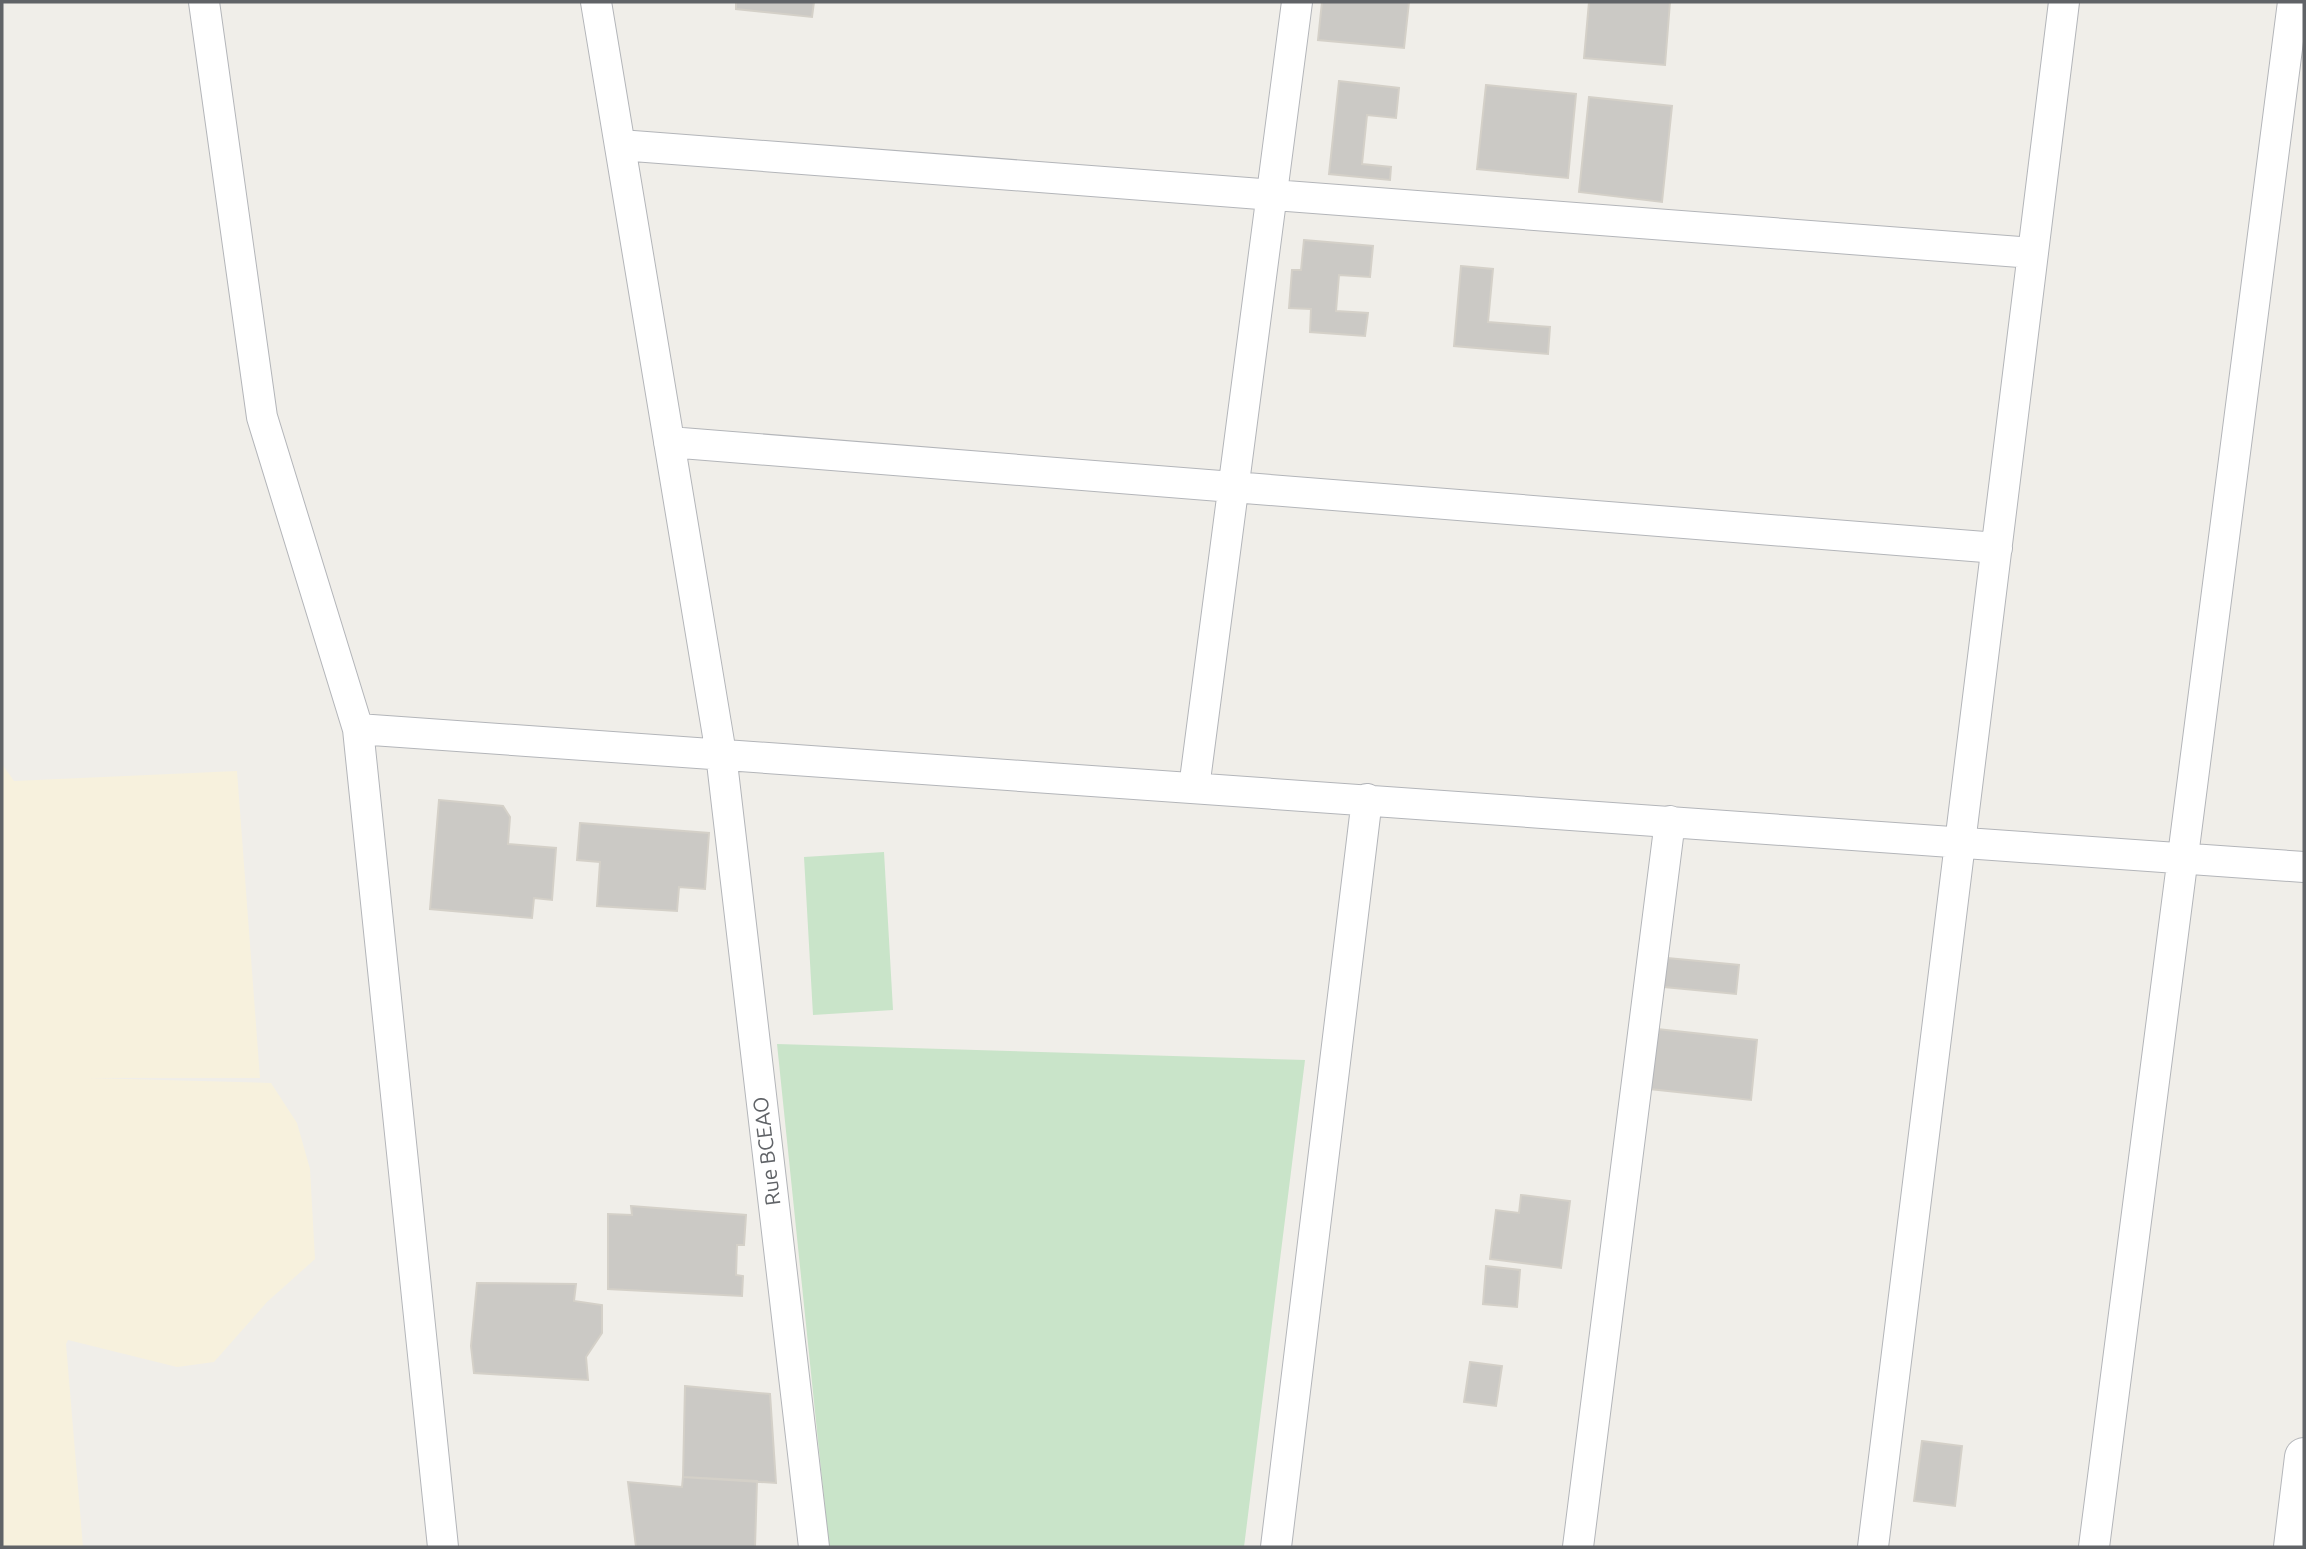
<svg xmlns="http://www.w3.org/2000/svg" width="2306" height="1549" viewBox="0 0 2306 1549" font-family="Ubuntu,sans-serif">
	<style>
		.green { fill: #c9e4c9 }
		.sand { fill: #f7f1dd }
		.building { fill: #cbc9c5; stroke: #d4d0c8; stroke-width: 2 }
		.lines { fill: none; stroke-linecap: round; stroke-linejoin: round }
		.street-casing { stroke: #b3b5b9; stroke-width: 32 }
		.secondary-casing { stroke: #b5b7bb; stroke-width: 40 }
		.street { stroke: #fff; stroke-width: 30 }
		.secondary { stroke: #fff; stroke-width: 38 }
		.labels { text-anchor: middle; stroke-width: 5; stroke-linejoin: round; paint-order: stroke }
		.street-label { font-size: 21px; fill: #606367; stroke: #fff }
	</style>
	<rect width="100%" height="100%" fill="#f0eee9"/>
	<path class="green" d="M884,852L893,1010L813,1015L804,857Z
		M777,1044L1305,1060L1244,1547H829Z"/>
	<path class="sand" d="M2,764L14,781L237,771L260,1078H89L271,1083L297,1123L310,1169L315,1259L267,1302L214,1362L177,1367L68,1340L66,1344L83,1547H2Z"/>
	<path class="building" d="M736,2H814L812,17L736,9Z
		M1322,2H1409L1404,48L1318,40Z
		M1589,2H1670L1665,65L1584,58Z
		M1339,81L1399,88L1396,118L1367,115L1362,164L1391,167L1390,180L1329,174Z
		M1486,85L1576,94L1568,178L1477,169Z
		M1589,97L1672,106L1662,202L1579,192Z
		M1304,240L1373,246L1370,277L1339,275L1336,311L1368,313L1365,336L1310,332L1311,309L1289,308L1292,270H1301Z
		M1461,266L1493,269L1488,322L1550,327L1548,354L1454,346Z
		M439,800L503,806L510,817L508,844L556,848L552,900L534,898L532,918L430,909Z
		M580,823L709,833L705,889L679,887L677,911L597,906L600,862L577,860Z
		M1657,957L1739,965L1736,994L1654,986Z
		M1657,1029L1757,1040L1751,1100L1650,1089Z
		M1521,1195L1570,1201L1561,1268L1490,1259L1496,1210L1519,1213Z
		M631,1206L746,1215L744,1245H737L736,1275L743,1276L742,1296L608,1289V1214L632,1215Z
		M1486,1266L1520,1270L1517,1307L1483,1304Z
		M477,1283L576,1284L574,1301L602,1305V1333L586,1357L588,1380L474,1373L471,1346Z
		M1470,1362L1502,1366L1496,1406L1464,1402Z
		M685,1386L770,1394L776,1483L683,1477Z
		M1922,1441L1962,1446L1955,1506L1914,1501Z
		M683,1477L757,1481L755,1547H636L628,1482L682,1487Z"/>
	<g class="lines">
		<g class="street-casing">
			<path id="street" d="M204,2L262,417L358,729L443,1547
				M596,2L721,754L814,1547
				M620,145L2033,253
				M669,442L1997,548
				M358,729L2304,867
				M1194,788L1297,2
				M1276,1547L1367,799
				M1578,1547L1670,821
				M1873,1547L2064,2
				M2094,1547L2293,2"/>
		</g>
		<g class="secondary-casing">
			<path id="secondary" d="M2293,1547L2304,1457"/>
		</g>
		<use href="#street" class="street"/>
		<use href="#secondary" class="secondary"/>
	</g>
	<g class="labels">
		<g class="street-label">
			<text transform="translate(767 1151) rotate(-97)" y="7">Rue BCEAO</text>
		</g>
	</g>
	<rect width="2306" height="1549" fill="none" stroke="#606367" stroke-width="7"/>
</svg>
